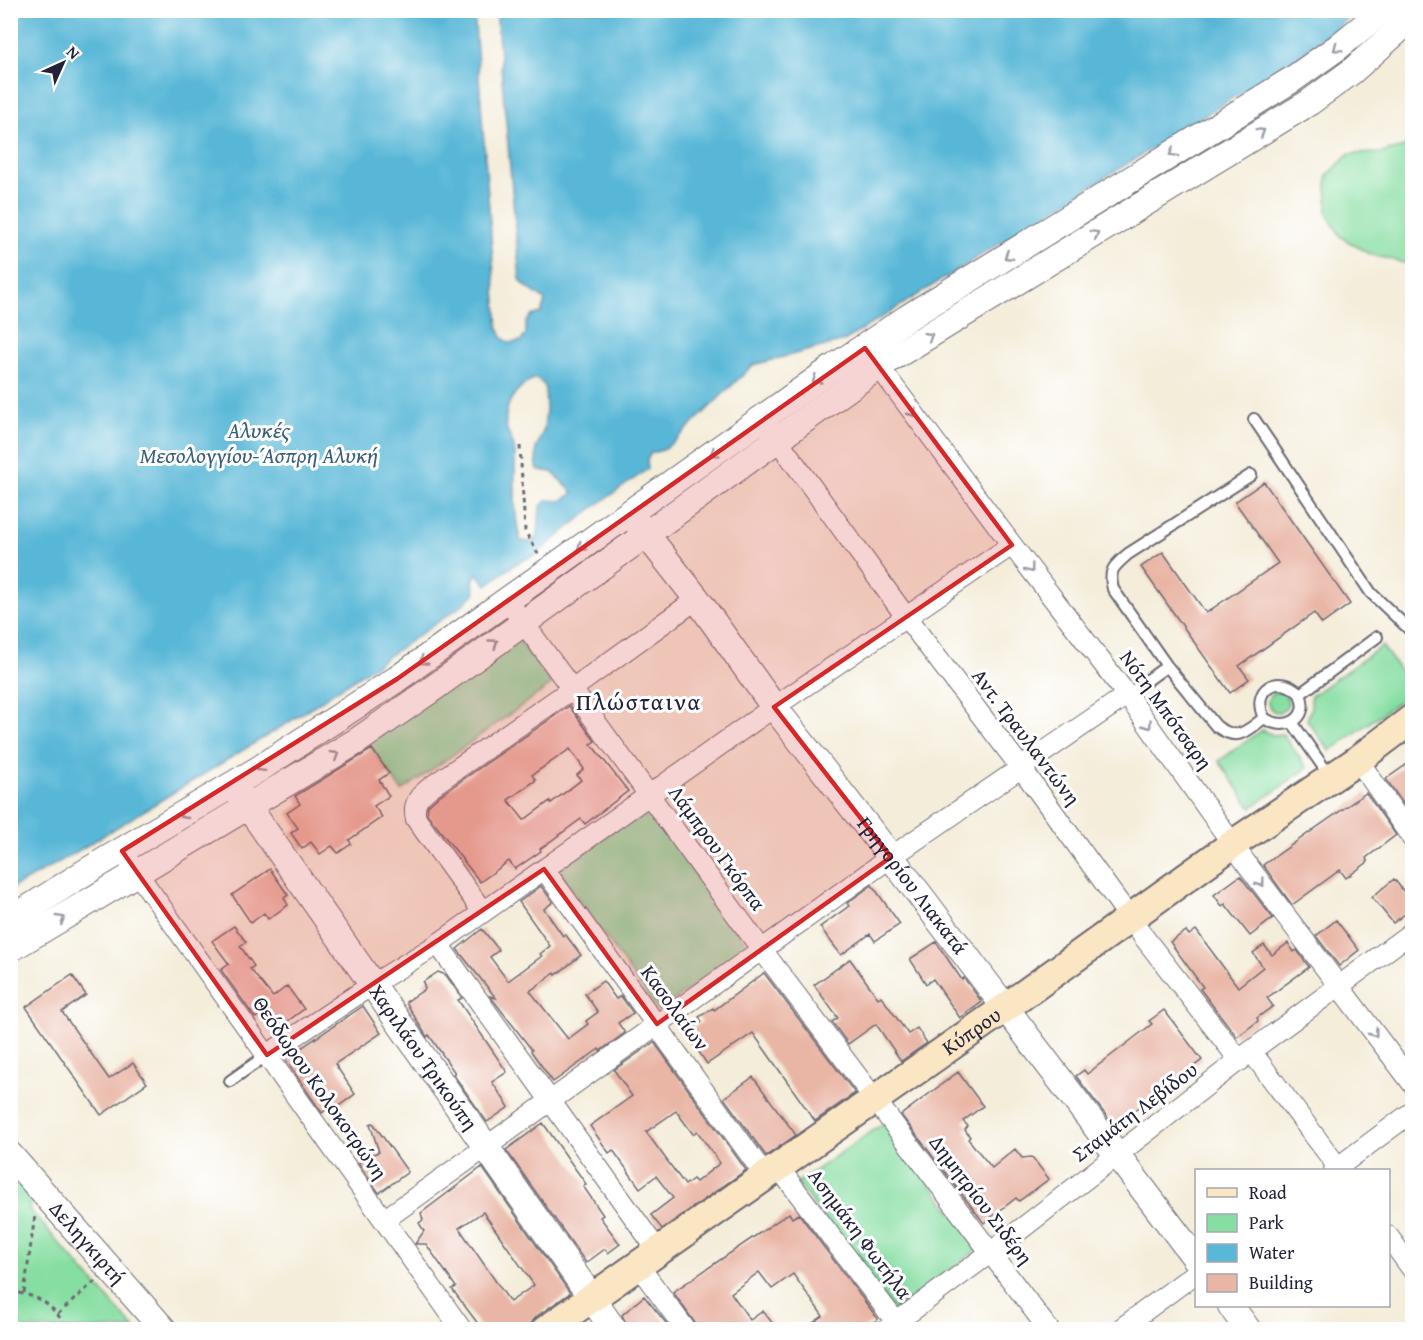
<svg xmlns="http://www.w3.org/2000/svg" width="1423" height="1340" viewBox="0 0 1423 1340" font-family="'Gentium Book Plus',serif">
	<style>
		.green { fill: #87dea2; stroke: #54806e; stroke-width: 1.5 }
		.water { fill: #59b7d7; stroke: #3e6c89; stroke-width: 1.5; fill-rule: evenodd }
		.building { fill: #e9b6a6; fill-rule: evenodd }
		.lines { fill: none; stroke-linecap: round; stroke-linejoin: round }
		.service-casing { stroke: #6c6973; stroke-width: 14 }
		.minor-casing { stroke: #6c6973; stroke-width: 22 }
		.tertiary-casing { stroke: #6c6973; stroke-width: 28 }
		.secondary-casing { stroke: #6c6973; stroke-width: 32 }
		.path { stroke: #6c6973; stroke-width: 3; stroke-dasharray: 4.5 4.5; stroke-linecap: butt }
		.service { stroke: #fff; stroke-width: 10 }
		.minor { stroke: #fff; stroke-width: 20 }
		.tertiary { stroke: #fff; stroke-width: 26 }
		.secondary { stroke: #fbe6c4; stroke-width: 28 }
		.oneway { stroke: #9c9ca7 }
		.marked { fill: #d62828; fill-opacity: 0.2; stroke: #d62828; stroke-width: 4.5; stroke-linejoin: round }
		.labels { text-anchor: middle; stroke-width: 6; stroke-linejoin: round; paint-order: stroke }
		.street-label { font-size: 21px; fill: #22223b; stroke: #fff }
		.water-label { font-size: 22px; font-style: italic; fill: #385e79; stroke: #fff }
		.quarter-label { font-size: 24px; letter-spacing: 1.5px; fill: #22223b; stroke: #fff }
	</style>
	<rect width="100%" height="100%" fill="#fff"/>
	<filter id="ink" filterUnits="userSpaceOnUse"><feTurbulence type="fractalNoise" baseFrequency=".0167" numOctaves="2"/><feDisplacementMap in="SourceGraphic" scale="12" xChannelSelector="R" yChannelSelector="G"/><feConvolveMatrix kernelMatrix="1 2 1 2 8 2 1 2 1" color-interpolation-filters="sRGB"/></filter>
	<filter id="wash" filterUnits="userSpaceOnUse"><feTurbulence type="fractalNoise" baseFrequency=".008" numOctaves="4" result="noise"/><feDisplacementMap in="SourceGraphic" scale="24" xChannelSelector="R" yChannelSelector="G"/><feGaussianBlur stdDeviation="1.35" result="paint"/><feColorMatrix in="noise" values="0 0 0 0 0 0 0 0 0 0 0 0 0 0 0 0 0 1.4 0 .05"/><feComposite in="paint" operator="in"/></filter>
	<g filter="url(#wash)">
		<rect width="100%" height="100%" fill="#f4edda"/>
		<path class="green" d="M1412,145V265L1369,254L1341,237L1327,214V176L1349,154L1381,153Z
			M517,637L552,684L402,791L368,743Z
			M1382,646L1412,687V692L1330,751L1307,720L1311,708V696Z
			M1268 702a10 10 0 1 1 20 0a10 10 0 1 1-20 0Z
			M1262,730L1273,735L1283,734L1307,768L1251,808L1219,761Z
			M647,807L749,948L658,1011L558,870Z
			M884,1123L979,1248L894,1311L797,1183Z
			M10,1168L32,1193L29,1209L135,1329H11Z"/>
		<path class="water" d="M11,10L474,11L498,328L502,337L509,343L521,341L526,334V323L531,316L541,313L545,301C536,291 527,291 520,279L496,11H1358L1298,57L844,341L753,365L678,438L663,450L651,453L647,460L648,469L593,508L535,555L515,564L487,585L477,573L473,581L475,593L461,606L383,660L286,724L73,854L11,889ZM536,378L545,386L546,409L544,429L536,449L537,470L552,472L573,493L561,501L547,500L540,507L538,535L532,542L521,541C514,519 515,495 515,471C515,464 516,455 514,448C512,436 504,431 506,417C507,399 520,384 536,378Z"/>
		<g id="blocks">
			<path class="building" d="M1264,482L1350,604L1322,624L1314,613L1239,666L1249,679L1230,693L1141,567L1163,552L1206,613L1278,563L1235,502Z
				M569,706L595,741L591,744L628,791L585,824L581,819L540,849L541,851L515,869L509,861L480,882L427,814L428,806L439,796ZM570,749L584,769L577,775L581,780L551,803L550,801L524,820L508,800L536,780L532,775Z
				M372,749L389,773L379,780L389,796L374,806L382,817L349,840L351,844L338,853L332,846L320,854L311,842L302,849L291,833L298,828L287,813L300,804L295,796Z
				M1413,760V818L1386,779Z
				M1366,793L1396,835L1366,858L1368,862L1346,878L1340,870L1292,905L1263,865Z
				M270,869L288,895L284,898L288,905L268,919L264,913L251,923L232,895Z
				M1240,876L1273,918L1250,936L1225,904L1222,906L1214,895Z
				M1394,879L1413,903V908L1393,923L1372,897Z
				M872,885L900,924L875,941L870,934L841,955L820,927L849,906L847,903Z
				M541,886L553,902L544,909L563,936L565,934L581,955L556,975L555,973L530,991L568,1039L588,1024L586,1021L598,1012L585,994L603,981L616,999L621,996L633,1013L618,1023L625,1033L600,1051L599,1049L553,1082L531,1051L532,1050L490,996L496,998L457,949L482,929L499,950L490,957L508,981L542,956L540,954L550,946L519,902Z
				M1336,920L1359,950L1339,966L1316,936Z
				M234,926L246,942L240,946L254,966L250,969L273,997L287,986L304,1009L277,1029L264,1012L255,1018L221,970L229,964L212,941Z
				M1196,930L1238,987L1263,967L1253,953L1264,945L1272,955L1288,943L1294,952L1297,950L1309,967L1267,998L1273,1006L1257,1018L1258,1021L1237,1037L1200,989L1203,987L1170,942L1186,931L1189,935Z
				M936,942L962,980L964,978L982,1002L960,1018L933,979L926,984L910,959Z
				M850,959L878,998L881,996L908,1034L917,1028L927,1043L901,1061L876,1024L848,1044L832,1022L838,1018L814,985Z
				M438,972L446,975L462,998L458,1000L507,1072L492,1082L509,1107L487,1122L453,1074L455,1073L429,1035L427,1037L417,1021L406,1002L425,989L423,982Z
				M764,973L855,1093L815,1121L753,1033L707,1064L686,1033L702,1022L699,1017L713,1008L714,1010Z
				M72,975L86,995L62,1012L109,1079L133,1063L147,1083L101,1115L26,1007Z
				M363,1006L381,1033L335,1064L355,1094L332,1111L329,1107L322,1113L285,1059Z
				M1164,1010L1202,1060L1114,1126L1076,1076L1084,1070L1087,1074L1152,1024L1149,1021Z
				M654,1042L746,1170L662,1229L651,1215L673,1198L656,1176L640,1188L613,1150L609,1153L590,1126L632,1096L614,1070ZM676,1111L693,1134L697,1131L720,1163L696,1182L693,1179L685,1185L646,1132Z
				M958,1072L983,1106L963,1121L968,1126L965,1130L970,1137L968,1139L992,1168L1015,1149L1022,1158L1032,1157L1049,1179L1019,1201L1016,1198L984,1223L901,1115Z
				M753,1077L796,1135L766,1156L724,1098Z
				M373,1123L408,1172L379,1193L358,1163L364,1161L370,1155L379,1152L370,1124Z
				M543,1123L586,1184L583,1186L603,1215L600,1217L620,1244L608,1253L605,1249L586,1263L506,1150Z
				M482,1167L570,1293L537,1316L531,1323L530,1329H482L452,1289L456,1287L426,1244H415L424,1231L419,1223L423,1220L421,1213ZM483,1212L534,1285L510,1302L459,1228Z
				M789,1213L792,1218L799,1214L878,1319L863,1329H804L823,1316L793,1274L772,1289L759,1272L731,1293L750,1320L763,1311L777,1329H699L673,1292Z
				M644,1296L671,1329H629L622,1315Z"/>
		</g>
	</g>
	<g filter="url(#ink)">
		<use href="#blocks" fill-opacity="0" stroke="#6c6973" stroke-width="1.5"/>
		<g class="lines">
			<g class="service-casing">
				<path id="service" d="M1254,419L1371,593L1412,632
					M1167,666L1216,726C1238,742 1245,732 1264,718C1284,732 1311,720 1300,694L1377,637
					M1127,695L1167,666L1113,589C1108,570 1114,566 1128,554L1251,475
					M1264,718C1250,689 1279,672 1300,694
					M1292,722L1331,778
					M230,1081L267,1055"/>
			</g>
			<g class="minor-casing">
				<path id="minor" d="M871,356L1012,545L1127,695L1246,863L1412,1083
					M769,428L906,617L1022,769L1143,936L1240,1061
					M507,600L762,950L1049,1330
					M1358,760L1412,838
					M130,863L462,1330
					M544,869L766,1177
					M483,912L416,819C412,803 419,796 432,786L572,689L697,599
					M438,944L658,1251
					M1251,1051L1340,1170
					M267,1055L373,984L438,944L774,707L1012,545
					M779,1168L902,1330
					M1334,1170L1412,1112
					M384,1220L891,857L1127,695
					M1388,1236L1412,1269
					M638,1265L686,1330
					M886,1330L990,1253L1251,1051L1412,932
					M1119,1330L1196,1273"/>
			</g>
			<g class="tertiary-casing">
				<g id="tertiary">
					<path id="s1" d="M635,520L697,599L774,707L891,857L1196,1259"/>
					<path id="s2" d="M240,795L614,1330"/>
					<path d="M10,920L84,873L259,769L397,679L834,367L907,318L1293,79L1338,47L1383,10"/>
					<path d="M10,949L357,741L435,687L879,366L1310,102L1351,72L1412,18"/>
					<path id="s3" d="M10,1155L164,1330"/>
					<path d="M1231,1306L1248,1330"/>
				</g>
			</g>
			<g class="secondary-casing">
				<g id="secondary">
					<path id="s4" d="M546,1330L1005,1008L1233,844L1358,760L1412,719"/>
				</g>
			</g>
			<path class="path" d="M520,446L525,531L538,554
				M10,1292C37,1294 55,1305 67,1330
				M24,1293L35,1215
				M58,1314L95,1281"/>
			<use href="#service" class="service"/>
			<use href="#minor" class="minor"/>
			<use href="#tertiary" class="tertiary"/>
			<use href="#secondary" class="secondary"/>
		</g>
		<defs><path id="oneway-chevron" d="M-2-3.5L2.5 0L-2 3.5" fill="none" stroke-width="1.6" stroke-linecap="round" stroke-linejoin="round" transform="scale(1.5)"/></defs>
		<g class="oneway">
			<use href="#oneway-chevron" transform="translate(1337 48) rotate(143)"/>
			<use href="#oneway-chevron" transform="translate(1261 132) rotate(-32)"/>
			<use href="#oneway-chevron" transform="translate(1173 153) rotate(149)"/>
			<use href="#oneway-chevron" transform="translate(1095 234) rotate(-31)"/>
			<use href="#oneway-chevron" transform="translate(1008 256) rotate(148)"/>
			<use href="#oneway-chevron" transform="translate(929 336) rotate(-31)"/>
			<use href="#oneway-chevron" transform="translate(816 380) rotate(145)"/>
			<use href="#oneway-chevron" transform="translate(913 413) rotate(53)"/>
			<use href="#oneway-chevron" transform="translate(714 453) rotate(145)"/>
			<use href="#oneway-chevron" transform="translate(581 547) rotate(144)"/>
			<use href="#oneway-chevron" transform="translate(1030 569) rotate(52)"/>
			<use href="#oneway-chevron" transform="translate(494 643) rotate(-36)"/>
			<use href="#oneway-chevron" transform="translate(423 661) rotate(145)"/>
			<use href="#oneway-chevron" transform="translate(1148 725) rotate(55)"/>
			<use href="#oneway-chevron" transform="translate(335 755) rotate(-32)"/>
			<use href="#oneway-chevron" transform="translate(260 768) rotate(148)"/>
			<use href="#oneway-chevron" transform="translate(183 815) rotate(149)"/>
			<use href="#oneway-chevron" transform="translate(1261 883) rotate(53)"/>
			<use href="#oneway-chevron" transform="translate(61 919) rotate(-31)"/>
			<use href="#oneway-chevron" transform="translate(1374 1033) rotate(53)"/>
		</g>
	</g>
	<path class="marked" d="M865,348L1012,545L774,707L891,857L657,1024L544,869L267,1055L122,851L397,679Z"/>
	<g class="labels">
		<g class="street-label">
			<text transform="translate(1166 710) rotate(54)" y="7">Νότη Μπότσαρη</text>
			<text transform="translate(1026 737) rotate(53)" y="7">Αντ. Τραυλαντώνη</text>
			<text transform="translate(717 848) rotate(54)" y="7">Λάμπρου Γκόρπα</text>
			<text dy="7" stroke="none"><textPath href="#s1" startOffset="459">Γρηγορίου Λιακατά</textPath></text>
			<text transform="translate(675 1008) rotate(54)" y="7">Κασολαίων</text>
			<text dy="7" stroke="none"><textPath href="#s4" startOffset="520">Κύπρου</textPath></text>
			<text dy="7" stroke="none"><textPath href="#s2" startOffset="320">Χαριλάου Τρικούπη</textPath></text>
			<text transform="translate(320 1088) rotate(55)" y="7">Θεόδωρου Κολοκοτρώνη</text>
			<text transform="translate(1135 1112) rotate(-37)" y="7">Σταμάτη Λεβίδου</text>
			<text transform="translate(981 1200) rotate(53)" y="7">Δημητρίου Σιδέρη</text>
			<text transform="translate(860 1234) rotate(53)" y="7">Ασημάκη Φωτήλα</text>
			<text dy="7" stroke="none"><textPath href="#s3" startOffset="117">Δεληγκιρτή</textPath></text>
		</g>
		<g class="water-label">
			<text x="259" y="438">Αλυκές<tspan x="259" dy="25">Μεσολογγίου-Άσπρη Αλυκή</tspan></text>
		</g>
		<g class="quarter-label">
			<text x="639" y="710">Πλώσταινα</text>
		</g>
	</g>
	<rect width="1423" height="1340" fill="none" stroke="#fff" stroke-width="36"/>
	<rect x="1195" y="1169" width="195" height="138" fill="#ffffff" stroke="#a7a7b1" stroke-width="1.5"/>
	<rect x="1207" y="1188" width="30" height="9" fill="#fbe6c4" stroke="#a7a7b1" stroke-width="1.5"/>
	<text x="1249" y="1199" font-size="18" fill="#22223b">Road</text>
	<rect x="1207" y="1214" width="30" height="18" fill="#87dea2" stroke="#a7a7b1" stroke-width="1.5"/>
	<text x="1249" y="1229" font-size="18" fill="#22223b">Park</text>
	<rect x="1207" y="1244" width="30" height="18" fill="#59b7d7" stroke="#a7a7b1" stroke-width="1.5"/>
	<text x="1249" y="1259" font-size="18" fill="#22223b">Water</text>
	<rect x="1207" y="1274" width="30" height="18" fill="#e9b6a6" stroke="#a7a7b1" stroke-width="1.5"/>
	<text x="1249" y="1289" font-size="18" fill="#22223b">Building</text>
	<g transform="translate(63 63) rotate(45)" stroke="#ffffff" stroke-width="4.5" paint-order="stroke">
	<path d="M0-4.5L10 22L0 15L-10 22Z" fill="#22223b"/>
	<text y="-9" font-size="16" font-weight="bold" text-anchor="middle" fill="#22223b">N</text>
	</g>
</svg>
